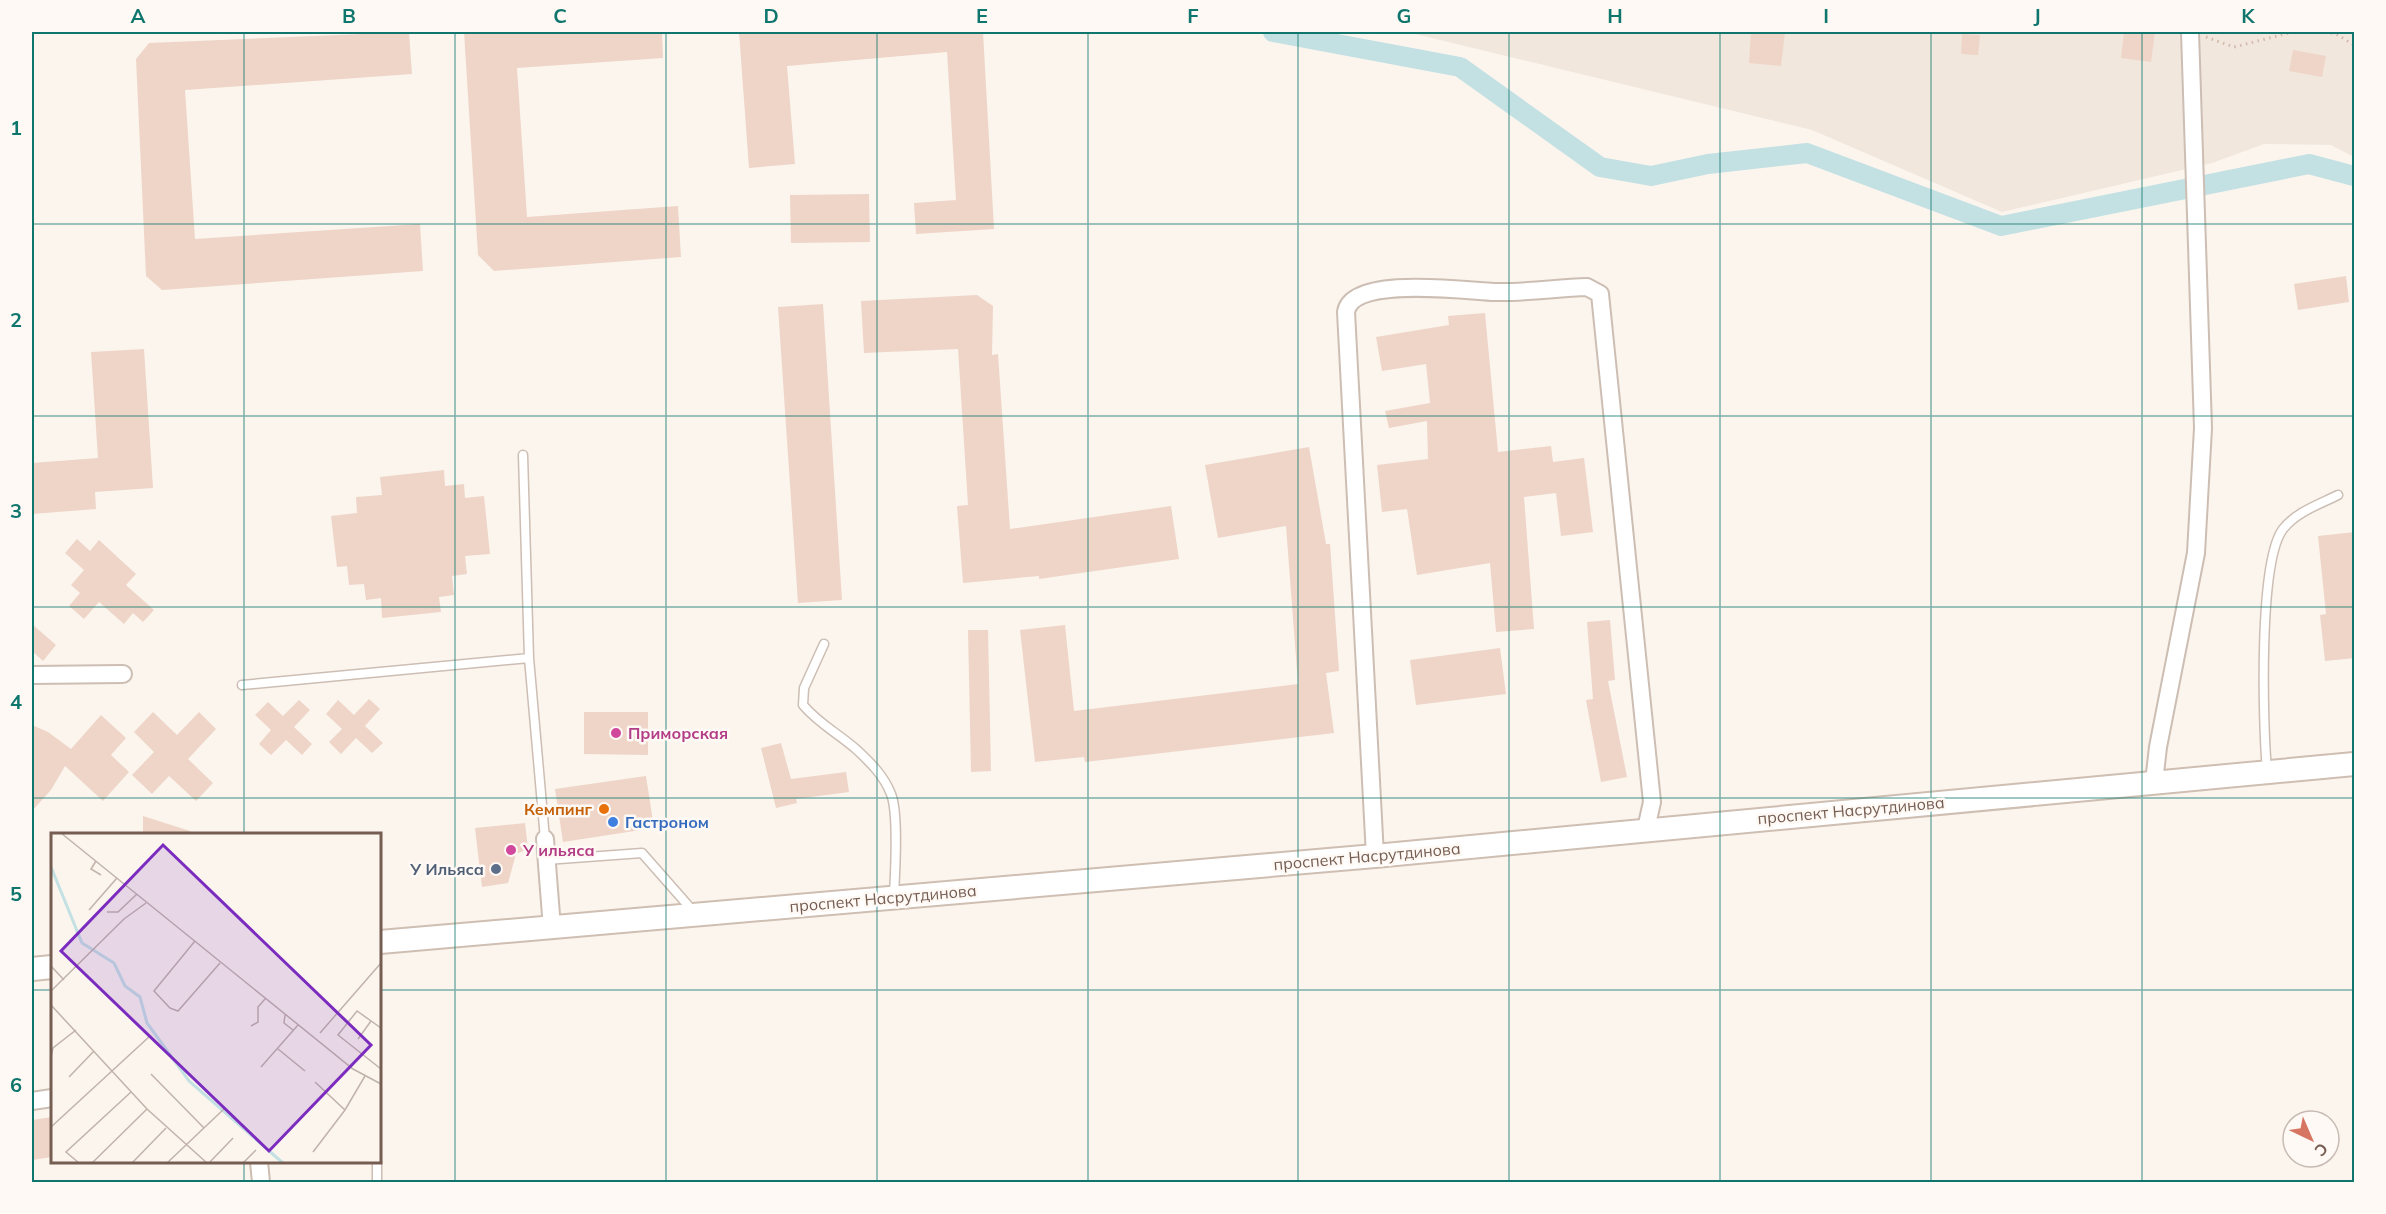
<svg xmlns="http://www.w3.org/2000/svg" width="2386" height="1214" viewBox="0 0 2386 1214" font-family="Mulish,sans-serif">
	<style>
		.residential { fill: #f2e7dd }
		.lines { fill: none; stroke-linecap: round; stroke-linejoin: round }
		.canal { stroke: #c3e0e3; stroke-width: 20 }
		.building { fill: #eed5c8 }
		.lane-casing { stroke: #cdbeb4; stroke-width: 11 }
		.street-casing { stroke: #cdbeb4; stroke-width: 20 }
		.secondary-casing { stroke: #cfbeb2; stroke-width: 26 }
		.path { stroke: #d3b9ab; stroke-width: 3; stroke-dasharray: 1.5 4.5; stroke-linecap: butt }
		.lane { stroke: #fff; stroke-width: 8 }
		.street { stroke: #fff; stroke-width: 16 }
		.secondary { stroke: #fff; stroke-width: 22 }
		.grid { fill: none; stroke: #0f766e; stroke-width: 1.5; stroke-opacity: 0.55 }
		.hotel-dot { fill: #d1479c; stroke: #fef9f4; stroke-width: 2 }
		.food-dot { fill: #e8710a; stroke: #fef9f4; stroke-width: 2 }
		.shop-dot { fill: #3f7fe0; stroke: #fef9f4; stroke-width: 2 }
		.service-dot { fill: #5c6f8a; stroke: #fef9f4; stroke-width: 2 }
		.labels { text-anchor: middle; stroke-width: 5; stroke-linejoin: round; paint-order: stroke }
		.hotel-label { font-size: 16px; font-weight: bold; fill: #b23c85; stroke: #fef9f4; text-anchor: start }
		.food-label { font-size: 16px; font-weight: bold; fill: #c56008; stroke: #fef9f4; text-anchor: end }
		.street-label { font-size: 16px; fill: #755d52; stroke: #fef9f4 }
		.shop-label { font-size: 16px; font-weight: bold; fill: #366cbe; stroke: #fef9f4; text-anchor: start }
		.service-label { font-size: 16px; font-weight: bold; fill: #4e5e75; stroke: #fef9f4; text-anchor: end }
		.inset-river { fill: none; stroke: #c3e0e3; stroke-width: 3 }
		.inset-road { fill: none; stroke: #c1b3ab; stroke-width: 1.5 }
		.view { fill: #7b2cbf; fill-opacity: 0.15; stroke: #7b2cbf; stroke-width: 3 }
		.inset-edge { fill: none; stroke: #755d52; stroke-width: 3 }
		.neatline { fill: none; stroke: #0f766e; stroke-width: 2 }
		.grid-label { font-size: 20px; text-anchor: middle; font-weight: bold; fill: #0f766e }
	</style>
	<rect width="100%" height="100%" fill="#fbf5ee"/>
	<path class="residential" d="M1407,32H2354V157L2331,145L2264,144L2212,163L2002,212L1812,130Z"/>
	<g class="lines">
		<path class="canal" d="M1273,32L1460,67L1600,167L1651,176L1708,164L1807,153L2001,226L2309,164L2354,176"/>
	</g>
	<path class="building" d="M409,32L412,74L185,90L195,239L420,224L423,271L162,290L146,276L136,59L149,43Z
		M464,32H662L663,58L517,68L527,217L678,206L681,257L494,271L478,255Z
		M739,32H983L994,229L916,234L914,203L956,200L947,52L787,66L795,164L749,168Z
		M1751,32H1785L1781,66L1749,63Z
		M2124,32H2155L2151,62L2121,58Z
		M1962,34L1980,35L1978,55L1961,54Z
		M2293,50L2326,56L2322,77L2289,71Z
		M869,194L870,242L791,243L790,195Z
		M2346,276L2349,302L2298,310L2294,284Z
		M977,295L993,306L992,355L998,354L1010,529L1171,506L1179,559L1039,579V576L963,583L957,506L968,505L958,349L864,353L861,301Z
		M823,304L842,600L798,603L778,307Z
		M1485,313L1498,452L1551,446L1553,462L1584,458L1593,532L1561,536L1556,493L1524,497L1534,629L1496,632L1490,563L1417,575L1407,509L1382,512L1377,465L1428,459L1427,421L1389,428L1385,411L1430,403L1426,364L1382,371L1376,337L1449,325L1448,316Z
		M144,349L153,488L95,492L96,509L32,514V463L98,458L91,352Z
		M1309,447L1326,544H1330L1339,671L1326,673L1334,733L1085,762L1084,757L1035,762L1020,630L1065,625L1074,711L1298,684L1286,526L1218,538L1205,465Z
		M444,470L445,486L464,484L465,498L484,496L490,554L465,556L467,574L452,576L454,595L439,597L441,612L382,618L381,598L366,600L364,584L349,585L347,566L337,567L331,516L357,513L356,497L382,495L380,477Z
		M2355,532V658L2325,661L2320,615L2326,614L2318,536Z
		M77,539L90,551L99,540L136,574L126,585L154,610L143,622L133,613L124,624L99,602L84,619L69,606L80,593L71,585L84,570L65,553Z
		M1610,620L1615,680L1608,681L1627,777L1601,782L1586,700L1593,699L1587,622Z
		M32,624L56,645L43,661L32,651Z
		M968,630H988L991,771L971,772Z
		M1500,648L1506,694L1416,705L1410,660Z
		M369,699L380,709L365,726L383,743L372,753L356,738L341,754L329,742L342,729L326,714L338,700L354,715Z
		M299,700L310,710L294,727L312,744L302,755L286,740L271,755L259,744L271,730L255,715L268,702L283,716Z
		M153,712L177,735L199,712L216,729L188,759L213,783L196,801L169,776L152,794L132,775L154,752L134,732Z
		M584,712H648V755L584,754Z
		M101,715L126,738L111,755L129,772L103,801L65,766L51,790L32,811V725L48,732L71,749Z
		M781,743L791,779L846,772L849,792L796,799L797,803L776,808L761,748Z
		M646,776L654,828L563,842L555,789Z
		M143,816L190,831V834H143Z
		M525,823L528,849L516,854L508,883L482,887L475,828Z
		M52,1117V1157L32,1160V1120Z"/>
	<g class="lines">
		<g class="lane-casing">
			<path id="lane" d="M523,455L529,658L545,839
				M824,644L804,688L803,705C819,724 839,734 857,750C871,763 884,776 891,794C899,814 895,873 894,896
				M242,685L529,658
				M2267,771C2263,726 2258,562 2283,529C2296,512 2320,504 2338,495
				M546,860L642,853L693,911
				M377,1162V1182"/>
		</g>
		<g class="street-casing">
			<path id="street" d="M32,675L123,674
				M2154,782L2158,747L2196,553L2203,428L2190,32
				M545,839L552,928
				M1375,856L1346,312C1352,275 1467,291 1494,292C1524,293 1556,288 1587,287L1600,294L1652,802L1646,829
				M32,1101L52,1098
				M259,1162L261,1182"/>
		</g>
		<g class="secondary-casing">
			<path id="secondary" d="M380,942L1375,856L2354,764
				M32,969L52,967"/>
		</g>
		<path class="path" d="M2325,32L2336,34L2354,45
			M2206,37L2234,47L2293,32"/>
		<use href="#lane" class="lane"/>
		<use href="#street" class="street"/>
		<use href="#secondary" class="secondary"/>
	</g>
	<path class="grid" d="M244,32V834M455,32V1182M666,32V1182M877,32V1182M1088,32V1182M1298,32V1182M1509,32V1182M1720,32V1182M1931,32V1182M2142,32V1182M32,224H2354M32,416H2354M32,607H2354M32,798H2354M32,990H52M380,990H2354M244,1162V1182"/>
	<g class="hotel-dot">
		<circle cx="616" cy="733" r="6"/>
		<circle cx="511" cy="850" r="6"/>
	</g>
	<circle class="food-dot" cx="604" cy="809" r="6"/>
	<circle class="shop-dot" cx="613" cy="822" r="6"/>
	<circle class="service-dot" cx="496" cy="869" r="6"/>
	<g class="labels">
		<g class="hotel-label">
			<text x="628" y="739">Приморская</text>
			<text x="523" y="856">У ильяса</text>
		</g>
		<g class="food-label">
			<text x="592" y="815">Кемпинг</text>
		</g>
		<g class="street-label">
			<text transform="translate(1851 810) rotate(-5)" y="6">проспект Насрутдинова</text>
			<text transform="translate(1367 856) rotate(-5)" y="6">проспект Насрутдинова</text>
			<text transform="translate(883 898) rotate(-5)" y="6">проспект Насрутдинова</text>
		</g>
		<g class="shop-label">
			<text x="625" y="828">Гастроном</text>
		</g>
		<g class="service-label">
			<text x="484" y="875">У Ильяса</text>
		</g>
	</g>
	<g transform="translate(51 833)">
		<rect width="330" height="330" fill="#fbf5ee"/>
		<path class="inset-river" d="M0,34L31,110L63,130L74,153L89,164L96,190L138,248L232,330"/>
		<path class="inset-road" d="M10,0L302,236L330,251M45,28L40,36L50,42M38,77L66,45M56,79H67L86,61M144,108L103,158L119,175L127,178L169,130M0,133L13,147M0,158L73,86L95,70M0,172L96,276L156,330M234,182L233,190L242,197M200,193L207,189V174L214,166M330,195L306,178L287,202L330,236M269,200L330,130M307,206L320,188M227,216L254,238M0,224L2,215L25,197M210,234L247,192M100,241L153,295M18,244L43,218M264,249L294,277L314,243M0,294L99,203M262,319L294,277M28,330L15,319L80,259M41,330L96,276M81,330L115,295M116,330L174,275M158,330L182,305M192,330L205,317"/>
		<path class="view" d="M112,12L320,212L218,318L10,118Z"/>
		<rect width="330" height="330" class="inset-edge"/>
	</g>
	<rect width="2386" height="1214" fill="none" stroke="#fef9f4" stroke-width="66"/>
	<g transform="translate(2311 1139) rotate(136)"><circle r="28" fill="#fef9f4" stroke="#c7bbb3" stroke-width="1.5"/>
	<path d="M0-4.5L10 22L0 15L-10 22Z" fill="#d67662"/>
	<text y="-9" font-size="16" font-weight="bold" text-anchor="middle" fill="#755d52">С</text>
	</g>
	<rect x="33" y="33" width="2320" height="1148" class="neatline"/>
	<g class="grid-label">
		<text x="138" y="23">A</text>
		<text x="349" y="23">B</text>
		<text x="560" y="23">C</text>
		<text x="771" y="23">D</text>
		<text x="982" y="23">E</text>
		<text x="1193" y="23">F</text>
		<text x="1404" y="23">G</text>
		<text x="1615" y="23">H</text>
		<text x="1826" y="23">I</text>
		<text x="2037" y="23">J</text>
		<text x="2248" y="23">K</text>
		<text x="16" y="135">1</text>
		<text x="16" y="327">2</text>
		<text x="16" y="518">3</text>
		<text x="16" y="709">4</text>
		<text x="16" y="901">5</text>
		<text x="16" y="1092">6</text>
	</g>
</svg>
